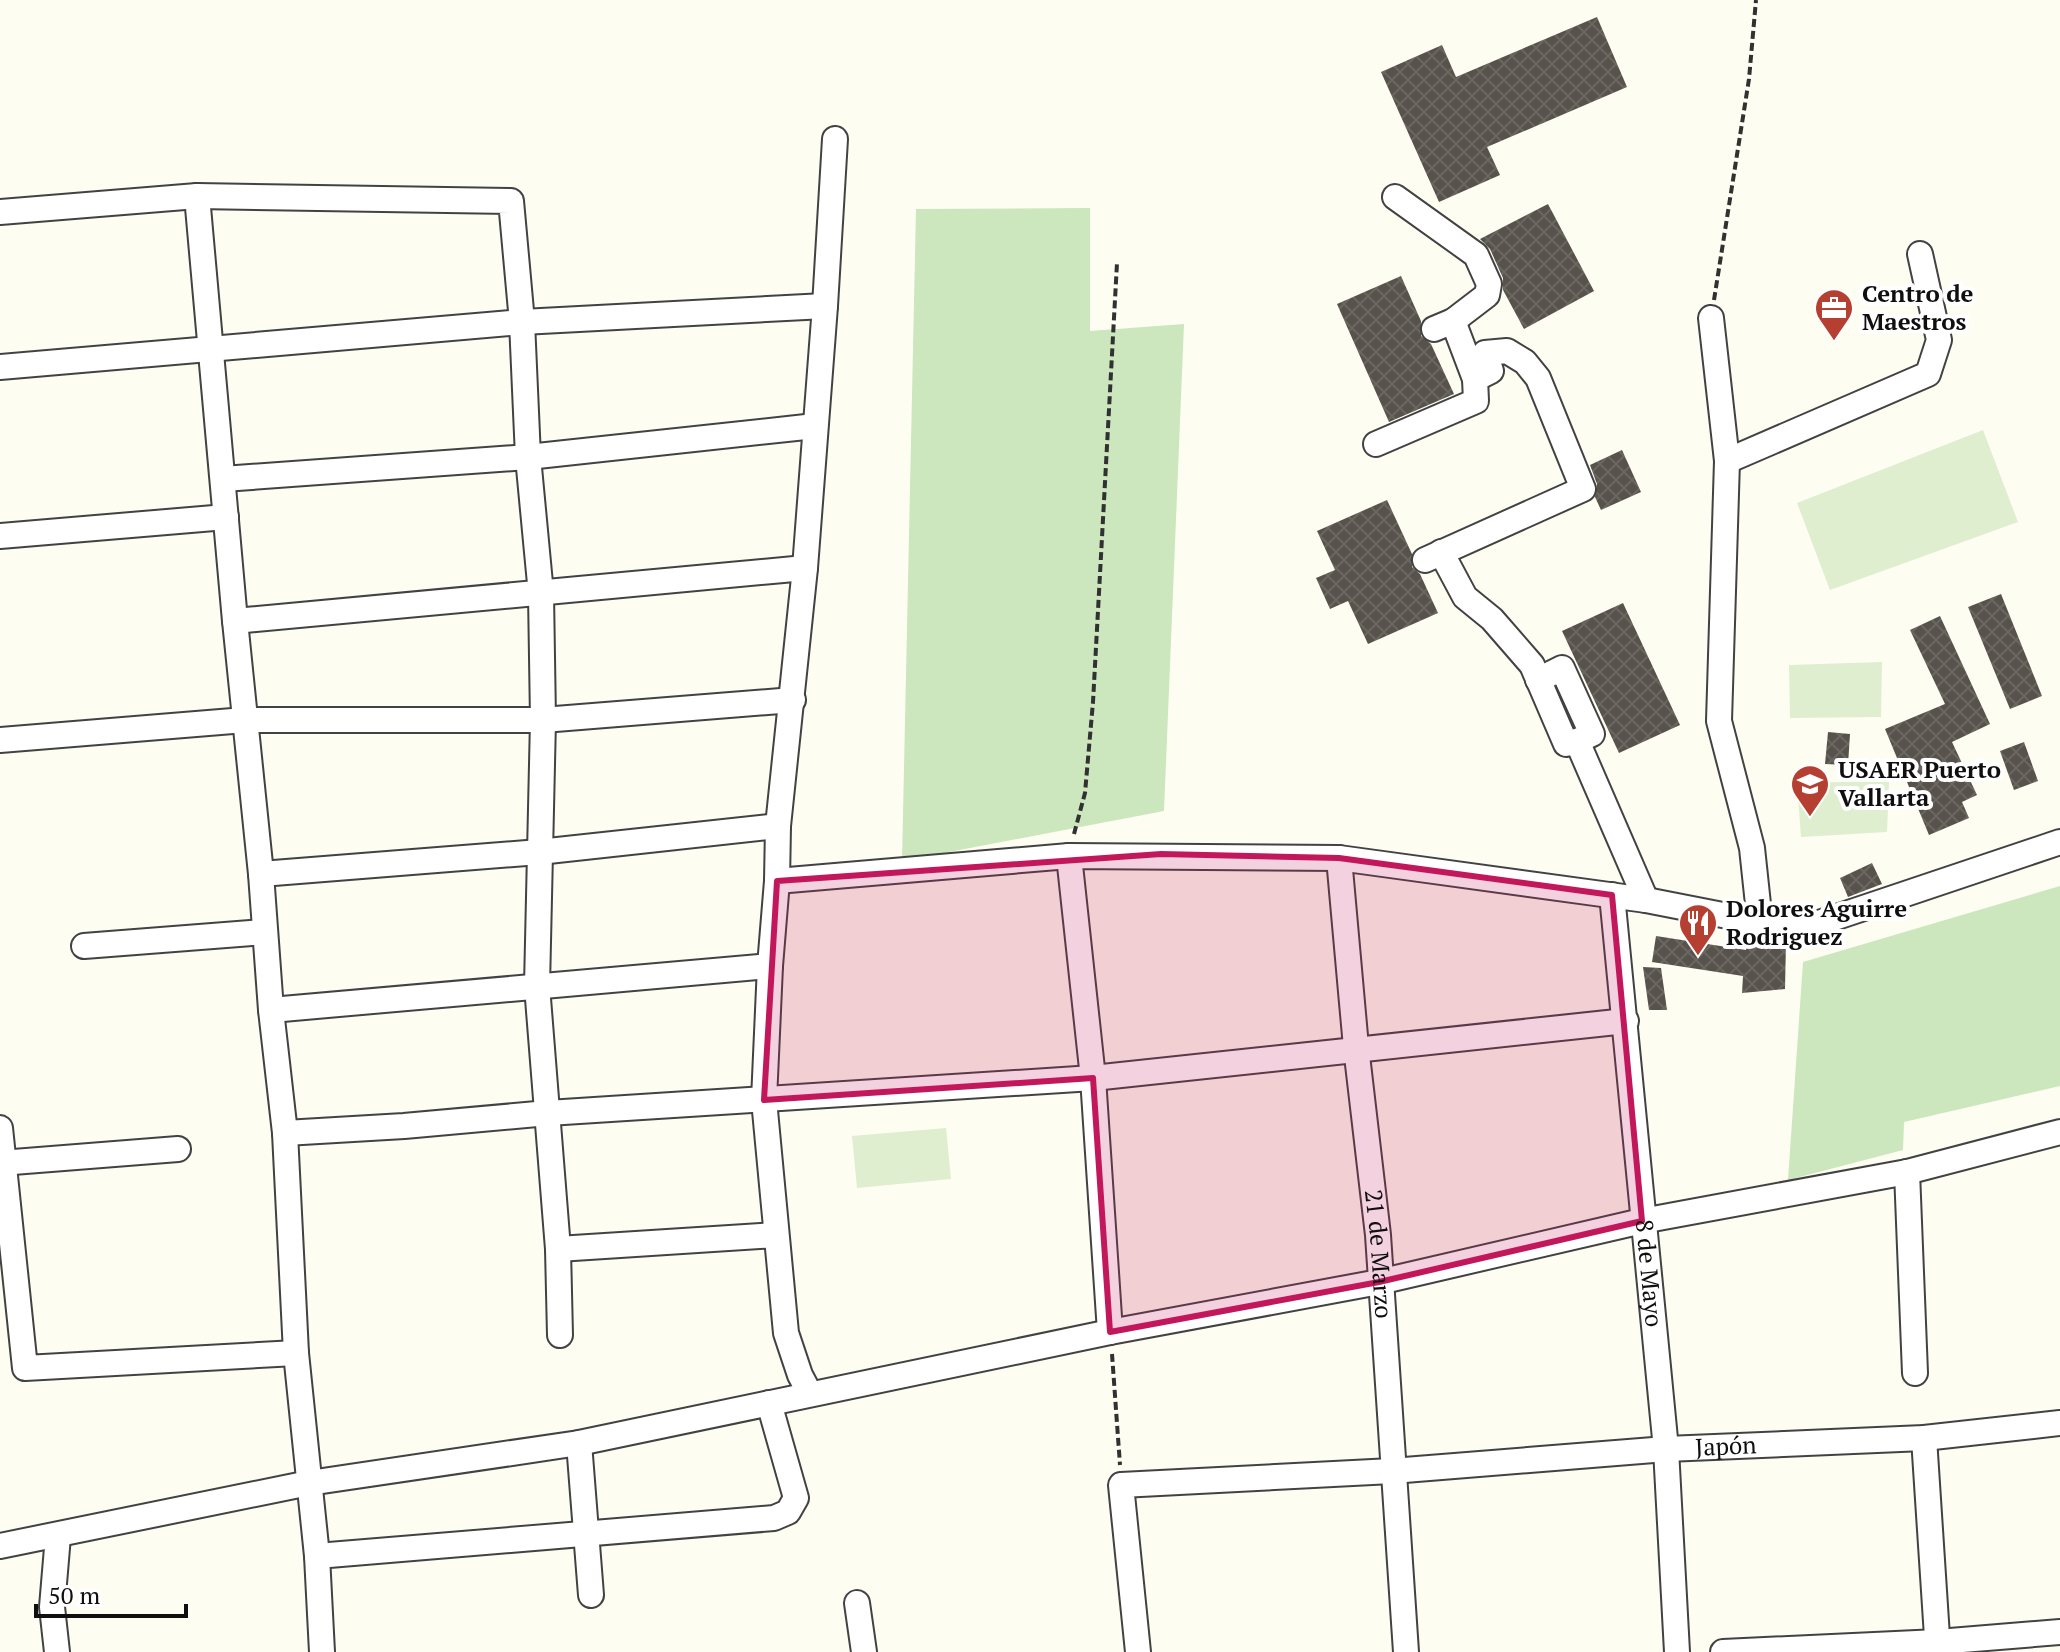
<svg xmlns="http://www.w3.org/2000/svg" width="2060" height="1652" viewBox="0 0 2060 1652" font-family="'PT Serif',serif">
	<style>
		.green { fill: #cce6bd }
		.pitch { fill: #deeecf }
		.building { fill: url(#building-cross-hatch) }
		.lines { fill: none; stroke-linecap: round; stroke-linejoin: round }
		.minor-casing { stroke: #424242; stroke-width: 28 }
		.path { stroke: #313131; stroke-width: 4; stroke-dasharray: 8 4; stroke-linecap: butt }
		.minor { stroke: #fff; stroke-width: 24 }
		.marked { fill: #c2185b; fill-opacity: 0.2; stroke: #c2185b; stroke-width: 6; stroke-linejoin: round }
		.labels { text-anchor: middle; stroke-width: 8; stroke-linejoin: round; paint-order: stroke }
		.poi-label { font-size: 24px; font-weight: bold; fill: #0f0f0f; stroke: #fff; text-anchor: start }
		.street-label { font-size: 24px; fill: #0f0f0f; stroke: #fff }
	</style>
	<defs>
		<pattern id="building-cross-hatch" width="8" height="8" patternUnits="userSpaceOnUse" patternTransform="scale(2)"><rect width="8" height="8" fill="#57524c"/><path d="M0 0l8 8M0 8l8-8" fill="none" stroke="#6a6661"/></pattern>
	</defs>
	<rect width="100%" height="100%" fill="#fefdf2"/>
	<path class="green" d="M1090,208V331L1184,324L1164,811L902,861L916,209Z
		M2060,886V1086L1904,1122L1903,1150L1788,1180L1803,962Z"/>
	<path class="pitch" d="M1983,430L2018,522L1830,590L1797,503Z
		M1882,662L1881,717L1790,718L1789,665Z
		M1889,781L1887,832L1801,837L1797,783Z
		M946,1128L951,1179L857,1188L852,1136Z"/>
	<path class="building" d="M1597,17L1627,87L1487,147L1500,175L1439,202L1381,72L1442,45L1456,77Z
		M1548,204L1594,291L1524,329L1503,290V278L1490,249L1480,239Z
		M1401,276L1421,321V336L1431,344L1454,394L1389,422L1337,304Z
		M1622,450L1641,492L1601,510L1595,497L1597,484L1590,465Z
		M1387,500L1412,554V567L1420,574L1438,613L1368,644L1348,601L1330,609L1316,578L1335,570L1317,531Z
		M2001,594L2042,696L2010,709L1968,607Z
		M1623,603L1680,725L1619,753L1562,631Z
		M1940,616L1990,724L1952,742L1977,795L1962,802L1969,818L1929,835L1885,729L1945,704L1910,630Z
		M1828,732L1850,734L1848,765L1825,764Z
		M2024,742L2038,781L2014,790L2000,751Z
		M1872,863L1882,884L1848,897L1840,878Z
		M1748,935L1786,942L1785,989L1742,993L1743,976L1652,962L1656,936L1746,950Z
		M1643,967L1661,968L1667,1010H1649Z"/>
	<g class="lines">
		<g class="minor-casing">
			<g id="minor">
				<path d="M197,196L235,621L261,874L271,1010L285,1133L296,1353L317,1556L322,1652"/>
				<path d="M1395,197L1476,255L1489,284L1487,295L1453,321L1434,329"/>
				<path d="M0,212L197,196L511,201L522,322L528,457L541,594L543,720L537,986L558,1249L560,1335"/>
				<path d="M1711,318L1727,461L1719,721L1752,848L1760,923"/>
				<path d="M0,367L522,322L825,306"/>
				<path d="M1376,444L1476,401L1475,379L1453,321"/>
				<path d="M1727,461L1928,374L1939,340L1920,254"/>
				<path d="M223,479L528,457L815,426"/>
				<path d="M0,536L226,517"/>
				<path d="M1441,552L1465,597L1492,619L1532,665L1566,744L1577,741L1646,900"/>
				<path d="M1425,560L1583,489L1538,378L1525,362L1507,351L1485,353L1491,371L1475,379"/>
				<path d="M235,621L805,568"/>
				<path d="M1538,680L1562,668L1592,734L1577,741"/>
				<path d="M0,740L245,720H543L793,700"/>
				<path d="M1069,856L1093,1078L1110,1332"/>
				<path id="s1" d="M1339,858L1356,1047L1378,1235L1406,1652"/>
				<path d="M261,874L539,852L778,826"/>
				<path d="M777,881L1069,856L1339,858L1646,900L1784,927L1810,926L2060,842"/>
				<path id="s2" d="M1612,895L1666,1449L1677,1652"/>
				<path d="M84,946L264,932"/>
				<path d="M271,1010L770,966"/>
				<path d="M0,1128L25,1368L296,1353"/>
				<path d="M285,1133L404,1126L548,1113L1093,1078L1626,1021"/>
				<path d="M0,1163L178,1149"/>
				<path d="M1907,1172L1915,1373"/>
				<path d="M558,1249L776,1235"/>
				<path d="M810,1394L800,1375L786,1333L764,1100L770,966L777,881L778,826L805,568L825,306L835,139"/>
				<path d="M1924,1438L1938,1652"/>
				<path d="M579,1443L591,1595"/>
				<path d="M0,1546L309,1483L579,1443L1110,1332L1379,1282L1642,1221L1907,1172L2060,1132"/>
				<path d="M317,1556L774,1518L788,1512L796,1498L769,1403"/>
				<path d="M857,1603L864,1652"/>
				<path d="M57,1652L52,1607L58,1536"/>
				<path id="s3" d="M1138,1652L1121,1485L1392,1471L1666,1449L1924,1438L2060,1423"/>
				<path d="M1723,1652L1938,1642L2060,1632"/>
			</g>
		</g>
		<path class="path" d="M1714,300L1749,79L1756,0
			M1074,834L1085,793L1093,702L1117,263
			M1112,1354L1120,1465"/>
		<use href="#minor" class="minor"/>
	</g>
	<path class="marked" d="M1161,854L1339,858L1612,895L1642,1221L1379,1282L1110,1332L1093,1078L764,1100L777,881Z"/>
	<defs>
		<g id="office-pin" transform="scale(2)"><path d="M0 17L-7.5 6A9.5 9.5 0 1 1 7.5 6Z" fill="#b53f31" stroke="#fff"/><path d="M-6-3h4V-5.5h4V-3h4V5H-6ZM-1-4.5V-3h2v-1.5ZM-6 0V1H6V0Z" fill="#fff"/></g>
		<g id="school-pin" transform="scale(2)"><path d="M0 17L-7.5 6A9.5 9.5 0 1 1 7.5 6Z" fill="#b53f31" stroke="#fff"/><path d="M0-5L7-2L0 1L-7-2ZM-4 1L0 2.5L4 1V4Q0 6-4 4Z" fill="#fff"/></g>
		<g id="restaurant-pin" transform="scale(2)"><path d="M0 17L-7.5 6A9.5 9.5 0 1 1 7.5 6Z" fill="#b53f31" stroke="#fff"/><path d="M-5-6h1v4h1v-4h1v4h1v-4h1v5L-1.5 .5V6h-2V.5L-5-1ZM5-6V6H3V1.5H1.5Q1.5-4 5-6Z" fill="#fff"/></g>
	</defs>
	<g fill-rule="evenodd">
		<use href="#office-pin" x="1834" y="308"/>
		<use href="#school-pin" x="1810" y="784"/>
		<use href="#restaurant-pin" x="1698" y="923"/>
	</g>
	<g class="labels">
		<g class="poi-label">
			<text x="1862" y="302">Centro de<tspan x="1862" dy="28">Maestros</tspan></text>
			<text x="1838" y="778">USAER Puerto<tspan x="1838" dy="28">Vallarta</tspan></text>
			<text x="1726" y="917">Dolores Aguirre<tspan x="1726" dy="28">Rodriguez</tspan></text>
		</g>
		<g class="street-label">
			<text dy="8" stroke="none"><textPath href="#s1" startOffset="398">21 de Marzo</textPath></text>
			<text dy="8" stroke="none"><textPath href="#s2" startOffset="380">8 de Mayo</textPath></text>
			<text dy="8" stroke="none"><textPath href="#s3" startOffset="774">Japón</textPath></text>
		</g>
	</g>
	<path d="M36 1604v12h150v-12" fill="none" stroke="#0f0f0f" stroke-width="4"/>
	<text x="48" y="1604" font-size="24" fill="#0f0f0f" stroke="#ffffff" stroke-width="6" paint-order="stroke">50 m</text>
</svg>
